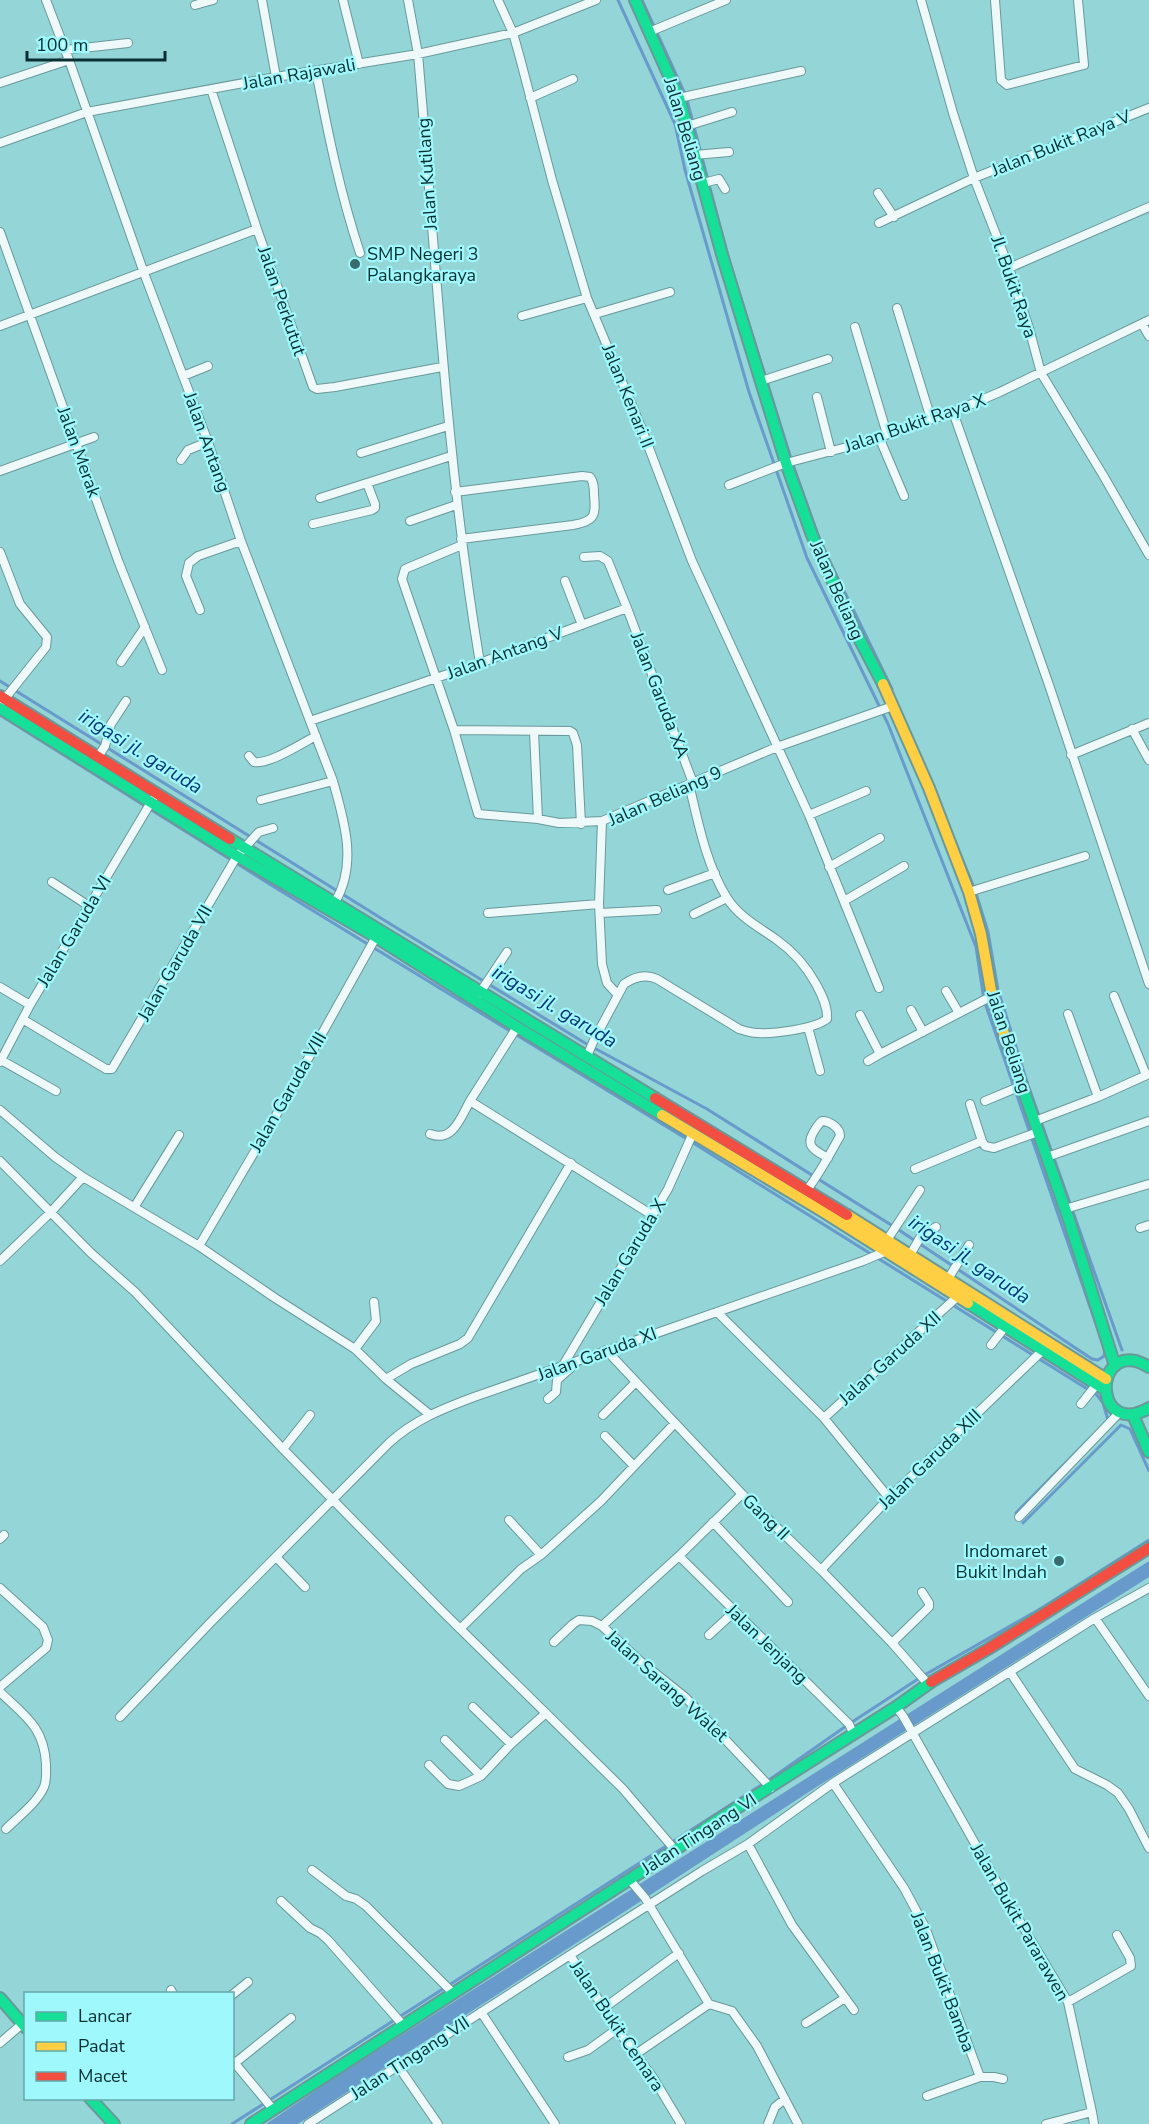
<svg xmlns="http://www.w3.org/2000/svg" width="1149" height="2124" viewBox="0 0 1149 2124" font-family="'Nunito Sans',sans-serif">
	<style>
		.water { fill: #689bcc }
		.lines { fill: none; stroke-linecap: round; stroke-linejoin: round }
		.stream { stroke: #689bcc; stroke-width: 3 }
		.street-casing { stroke: #69999a; stroke-width: 10 }
		.fast-casing { stroke: #69999a; stroke-width: 14 }
		.slow-casing { stroke: #69999a; stroke-width: 14 }
		.jam-casing { stroke: #69999a; stroke-width: 14 }
		.street { stroke: #eff9f9; stroke-width: 8 }
		.fast { stroke: #16e098; stroke-width: 10 }
		.slow { stroke: #ffcf43; stroke-width: 10 }
		.jam { stroke: #f24e42; stroke-width: 10 }
		.poi-dot { fill: #396a6c; stroke: #9ff8fc; stroke-width: 2 }
		.labels { text-anchor: middle; stroke-width: 4.5; stroke-linejoin: round; paint-order: stroke }
		.street-label { font-size: 18px; fill: #083032; stroke: #9ff8fc }
		.poi-label { font-size: 18px; fill: #083032; stroke: #9ff8fc; text-anchor: start }
		.water-label { font-size: 20px; font-style: italic; fill: #0a3676; stroke: #9ff8fc }
	</style>
	<rect width="100%" height="100%" fill="#94d5d7"/>
	<path class="water" d="M1149,1561V1577L818,1786L298,2124H266L337,2076Z"/>
	<g class="lines">
		<path class="stream" d="M642,0L686,96L728,257L792,462L819,538
			M829,560L892,689
			M0,681L392,925L585,1043L707,1109L896,1228L1092,1359L1098,1360L1104,1356L1105,1350L984,1000L976,947L888,724L807,558L749,392L685,170L675,124L618,0
			M0,715L271,885L690,1141L1097,1395L1103,1403L1108,1420L1106,1422
			M954,839L975,890L988,932L998,990L1028,1085L1122,1350
			M1016,1513L1091,1437
			M1023,1523L1121,1425L1130,1429L1149,1471
			M232,2124L766,1782L849,1724L921,1677L1040,1609L1149,1540"/>
		<g class="street-casing">
			<path id="street" d="M46,0L69,60L144,273L208,442L241,541L333,781C344,820 358,864 335,902
				M262,0L276,77
				M343,0L359,64
				M408,0L418,54C436,258 446,461 480,663
				M498,0L513,33L520,58L552,180L587,298L641,427L692,561L809,815L879,988
				M921,0L953,113L974,178L1009,268L1029,328L1041,373L1103,475L1149,555
				M995,0L1001,80L1007,85L1084,65L1078,0
				M195,5L213,0
				M649,32L726,0
				M65,50L128,43
				M316,71C328,133 340,193 360,253
				M0,83L69,60
				M211,89L257,229L313,387L317,389L335,387L442,367
				M530,98L573,79
				M679,98L801,71
				M687,126L732,112
				M0,143L87,112L276,77L418,54L513,33L596,0
				M694,155L729,152
				M703,183L719,179L725,189
				M878,193L894,217
				M879,223L974,178L1149,108
				M0,232L119,563L162,670
				M1009,268L1149,207
				M897,308L931,419
				M595,314L670,292
				M522,316L587,298
				M1142,324L1149,336
				M0,326L257,229
				M855,327L887,434
				M183,376L208,366
				M761,381L828,359
				M817,397L831,452
				M953,412L1049,685L1149,984
				M879,437L904,496
				M361,453L448,426
				M181,460L188,450L208,442
				M0,471L94,437
				M729,485L786,463L862,443L953,412L1000,392L1149,320
				M455,492L582,476L590,477C594,482 594,488 594,495C596,516 595,521 573,525L461,539
				M320,498L367,483
				M410,521L456,505
				M313,524L372,510L375,508V504L367,483L451,456
				M462,545L405,569L402,579L454,730L478,814L538,819L559,823L602,821
				M0,552L20,604L47,637L46,647L3,701
				M565,581L582,625
				M627,608L693,783
				M200,610L186,576L189,563L198,556L241,541
				M121,662L145,627
				M310,721L480,663L627,608L608,561L600,556L584,557
				M1132,729L1149,760
				M454,730L570,731L573,733L577,745L581,824
				M534,732L538,819
				M1071,755L1149,723
				M249,756L254,762C269,765 302,743 316,736
				M98,757L105,746L111,724L126,701
				M261,800L333,781
				M809,815L866,791
				M829,867L880,838
				M52,882L89,906
				M668,890L715,873
				M969,892L1085,856
				M844,901L904,866
				M488,913L599,904
				M600,913L657,910
				M694,914L727,898
				M0,987L30,1005
				M946,991L959,1013
				M479,994L507,952
				M618,995L607,983L602,964L599,904L602,821L777,747L893,706
				M1114,996L1146,1075
				M911,1010L923,1032
				M1068,1014L1098,1097
				M860,1015L880,1054L992,996
				M24,1020L106,1069H112L237,856L259,832L273,828
				M517,1027L470,1101L652,1215
				M808,1027L820,1071
				M587,1056L594,1040L624,984C634,977 646,974 657,979L739,1029C745,1031 751,1033 758,1033C773,1034 815,1029 827,1019C828,1007 822,995 816,984C806,966 794,952 777,940C759,927 739,917 727,898C706,864 698,822 689,784
				M1,1060L56,1091
				M868,1061L880,1054
				M0,1062L30,1005L153,799
				M985,1101L1021,1086
				M970,1104L982,1141
				M0,1110L55,1157L83,1177L199,1246L275,1298L355,1349L386,1379L429,1414
				M1035,1121L1098,1097L1149,1074
				M430,1134C453,1143 461,1117 470,1101
				M1047,1157L1149,1121
				M0,1161L91,1253L135,1292L283,1449L442,1611L623,1789L675,1850
				M915,1169L982,1141L985,1146L994,1148L1038,1132
				M807,1190C820,1173 830,1154 840,1136C840,1128 830,1121 822,1121C818,1124 816,1128 813,1133C805,1147 816,1151 828,1158
				M135,1206L179,1135
				M1065,1209L1149,1184
				M1140,1228L1149,1225
				M887,1240L920,1190
				M199,1246L285,1100L376,937
				M910,1255L921,1236L936,1227
				M0,1261L50,1213L83,1177
				M948,1279L969,1245
				M717,1312L824,1418L889,1498
				M991,1345L1005,1327
				M355,1349L376,1321L374,1302
				M606,1350L742,1494L821,1570L892,1643L928,1684
				M562,1367L668,1189L693,1133
				M386,1379L411,1364L460,1344L468,1338L571,1163
				M548,1399L556,1392L557,1380L575,1364
				M1081,1404L1097,1384
				M603,1415L636,1382
				M824,1418L957,1297
				M605,1436L634,1466
				M283,1449L310,1415
				M1019,1517L1120,1412
				M509,1520L541,1555
				M713,1522L788,1602
				M0,1539L4,1535
				M679,1556L849,1724L853,1733
				M276,1557L305,1587
				M821,1570L889,1498L1042,1351
				M0,1588L43,1627L48,1640L46,1648L0,1687
				M1095,1618L1149,1696
				M602,1626L679,1556L742,1494
				M460,1629L521,1569L541,1555L601,1501L675,1423
				M709,1635L734,1612
				M554,1642L573,1624L579,1620L592,1621L602,1626L640,1661L685,1697L771,1788
				M892,1643L929,1607V1603L922,1592
				M1010,1672L1075,1769L1107,1785L1118,1793L1129,1809L1149,1848
				M0,1692C25,1716 44,1727 46,1764C46,1772 47,1780 44,1787C37,1803 18,1817 6,1829
				M473,1707L511,1744
				M896,1707L903,1716L1004,1895L1068,2002L1092,2112L1046,2124
				M120,1717L211,1622L389,1443C414,1420 442,1409 474,1397L863,1261L889,1250
				M445,1740L481,1776
				M429,1765L448,1784L459,1786L468,1782L481,1776L511,1744L546,1713
				M833,1783L904,1888L925,1927L980,2077L927,2096
				M748,1844L792,1925L854,2010
				M312,1870L346,1896L356,1899L366,1906L453,1993
				M629,1879L645,1898L709,2004L636,2054
				M281,1901L310,1928L320,1933L328,1940L403,2025
				M570,1955L702,1871L748,1844L833,1783L1095,1618L1149,1588
				M171,1990L173,1994
				M232,1995L248,1982
				M1068,2002L1131,1966L1130,1958L1117,1935
				M709,2004L732,2011L757,2046L798,2124
				M604,2008L679,1953
				M481,2012L555,2124
				M806,2023L845,1998
				M0,2043L22,2024
				M568,2057L588,2050L617,2029
				M233,2061L272,2108
				M235,2063L291,2018
				M398,2066L438,2124
				M980,2077H994L1003,2079
				M1092,2112L1094,2124
				M308,2124L570,1955L617,2029L654,2079L681,2124
				M768,2124L775,2107L785,2099"/>
		</g>
		<g class="fast-casing">
			<path id="fast" d="M635,0L679,98L723,258L786,463L812,535L852,625L883,684
				M0,708L237,856L376,937L517,1027L662,1115
				M230,839L655,1098
				M1007,1043L1069,1220L1115,1366
				M968,1303L1104,1389
				M1149,1367C1145,1365 1140,1362 1136,1361C1092,1351 1096,1438 1149,1408
				M1133,1415L1149,1452
				M0,1998L26,2028
				M90,2098L114,2124
				M251,2124L675,1850L710,1825L896,1707L931,1682"/>
		</g>
		<g class="slow-casing">
			<path id="slow" d="M883,684L929,788L969,892L981,934L992,996L1007,1043
				M662,1115L822,1211L968,1303
				M847,1215L1106,1379"/>
		</g>
		<g class="jam-casing">
			<path id="jam" d="M0,696L230,839
				M655,1098L847,1215
				M931,1682L988,1649L1149,1548"/>
		</g>
		<use href="#street" class="street"/>
		<use href="#fast" class="fast"/>
		<use href="#slow" class="slow"/>
		<use href="#jam" class="jam"/>
	</g>
	<g class="poi-dot">
		<circle cx="355" cy="264" r="6"/>
		<circle cx="1059" cy="1561" r="6"/>
	</g>
	<g class="labels">
		<g class="street-label">
			<text transform="translate(299 74) rotate(-10)" y="6">Jalan Rajawali</text>
			<text transform="translate(685 129) rotate(73)" y="6">Jalan Beliang</text>
			<text transform="translate(1061 143) rotate(-22)" y="6">Jalan Bukit Raya V</text>
			<text transform="translate(427 174) rotate(-94)" y="6">Jalan Kutilang</text>
			<text transform="translate(1014 287) rotate(71)" y="6">Jl. Bukit Raya</text>
			<text transform="translate(282 301) rotate(71)" y="6">Jalan Perkutut</text>
			<text transform="translate(628 396) rotate(68)" y="6">Jalan Kenari II</text>
			<text transform="translate(915 423) rotate(-19)" y="6">Jalan Bukit Raya X</text>
			<text transform="translate(207 442) rotate(70)" y="6">Jalan Antang</text>
			<text transform="translate(79 452) rotate(70)" y="6">Jalan Merak</text>
			<text transform="translate(837 590) rotate(66)" y="6">Jalan Beliang</text>
			<text transform="translate(505 653) rotate(-20)" y="6">Jalan Antang V</text>
			<text transform="translate(660 695) rotate(69)" y="6">Jalan Garuda XA</text>
			<text transform="translate(665 796) rotate(-24)" y="6">Jalan Beliang 9</text>
			<text transform="translate(74 931) rotate(-59)" y="6">Jalan Garuda VI</text>
			<text transform="translate(175 963) rotate(-60)" y="6">Jalan Garuda VII</text>
			<text transform="translate(1009 1042) rotate(72)" y="6">Jalan Beliang</text>
			<text transform="translate(288 1092) rotate(-60)" y="6">Jalan Garuda VIII</text>
			<text transform="translate(630 1252) rotate(-59)" y="6">Jalan Garuda X</text>
			<text transform="translate(597 1354) rotate(-20)" y="6">Jalan Garuda XI</text>
			<text transform="translate(890 1358) rotate(-42)" y="6">Jalan Garuda XII</text>
			<text transform="translate(930 1459) rotate(-44)" y="6">Jalan Garuda XIII</text>
			<text transform="translate(766 1517) rotate(44)" y="6">Gang II</text>
			<text transform="translate(767 1644) rotate(44)" y="6">Jalan Jenjang</text>
			<text transform="translate(667 1686) rotate(42)" y="6">Jalan Sarang Walet</text>
			<text transform="translate(699 1834) rotate(-33)" y="6">Jalan Tingang VI</text>
			<text transform="translate(1020 1922) rotate(60)" y="6">Jalan Bukit Pararawen</text>
			<text transform="translate(943 1982) rotate(69)" y="6">Jalan Bukit Bamba</text>
			<text transform="translate(617 2026) rotate(56)" y="6">Jalan Bukit Cemara</text>
			<text transform="translate(410 2058) rotate(-33)" y="6">Jalan Tingang VII</text>
		</g>
		<g class="poi-label">
			<text x="367" y="260">SMP Negeri 3<tspan x="367" dy="21">Palangkaraya</tspan></text>
			<text x="1047" y="1557" text-anchor="end">Indomaret<tspan x="1047" dy="21">Bukit Indah</tspan></text>
		</g>
		<g class="water-label">
			<text transform="translate(141 751) rotate(32)" y="7">irigasi jl. garuda</text>
			<text transform="translate(555 1006) rotate(31)" y="7">irigasi jl. garuda</text>
			<text transform="translate(970 1259) rotate(34)" y="7">irigasi jl. garuda</text>
		</g>
	</g>
	<rect x="24" y="1992" width="210" height="108" fill="#9ff8fc" stroke="#63a8ab" stroke-width="1.5"/>
	<rect x="36" y="2012" width="30" height="9" fill="#16e098" stroke="#63a8ab" stroke-width="1.5"/>
	<text x="78" y="2022" font-size="18" fill="#083032">Lancar</text>
	<rect x="36" y="2042" width="30" height="9" fill="#ffcf43" stroke="#63a8ab" stroke-width="1.5"/>
	<text x="78" y="2052" font-size="18" fill="#083032">Padat</text>
	<rect x="36" y="2072" width="30" height="9" fill="#f24e42" stroke="#63a8ab" stroke-width="1.5"/>
	<text x="78" y="2082" font-size="18" fill="#083032">Macet</text>
	<path d="M27 51v9h138v-9" fill="none" stroke="#083032" stroke-width="3"/>
	<text x="36" y="51" font-size="18" fill="#083032" stroke="#9ff8fc" stroke-width="4.5" paint-order="stroke">100 m</text>
</svg>
